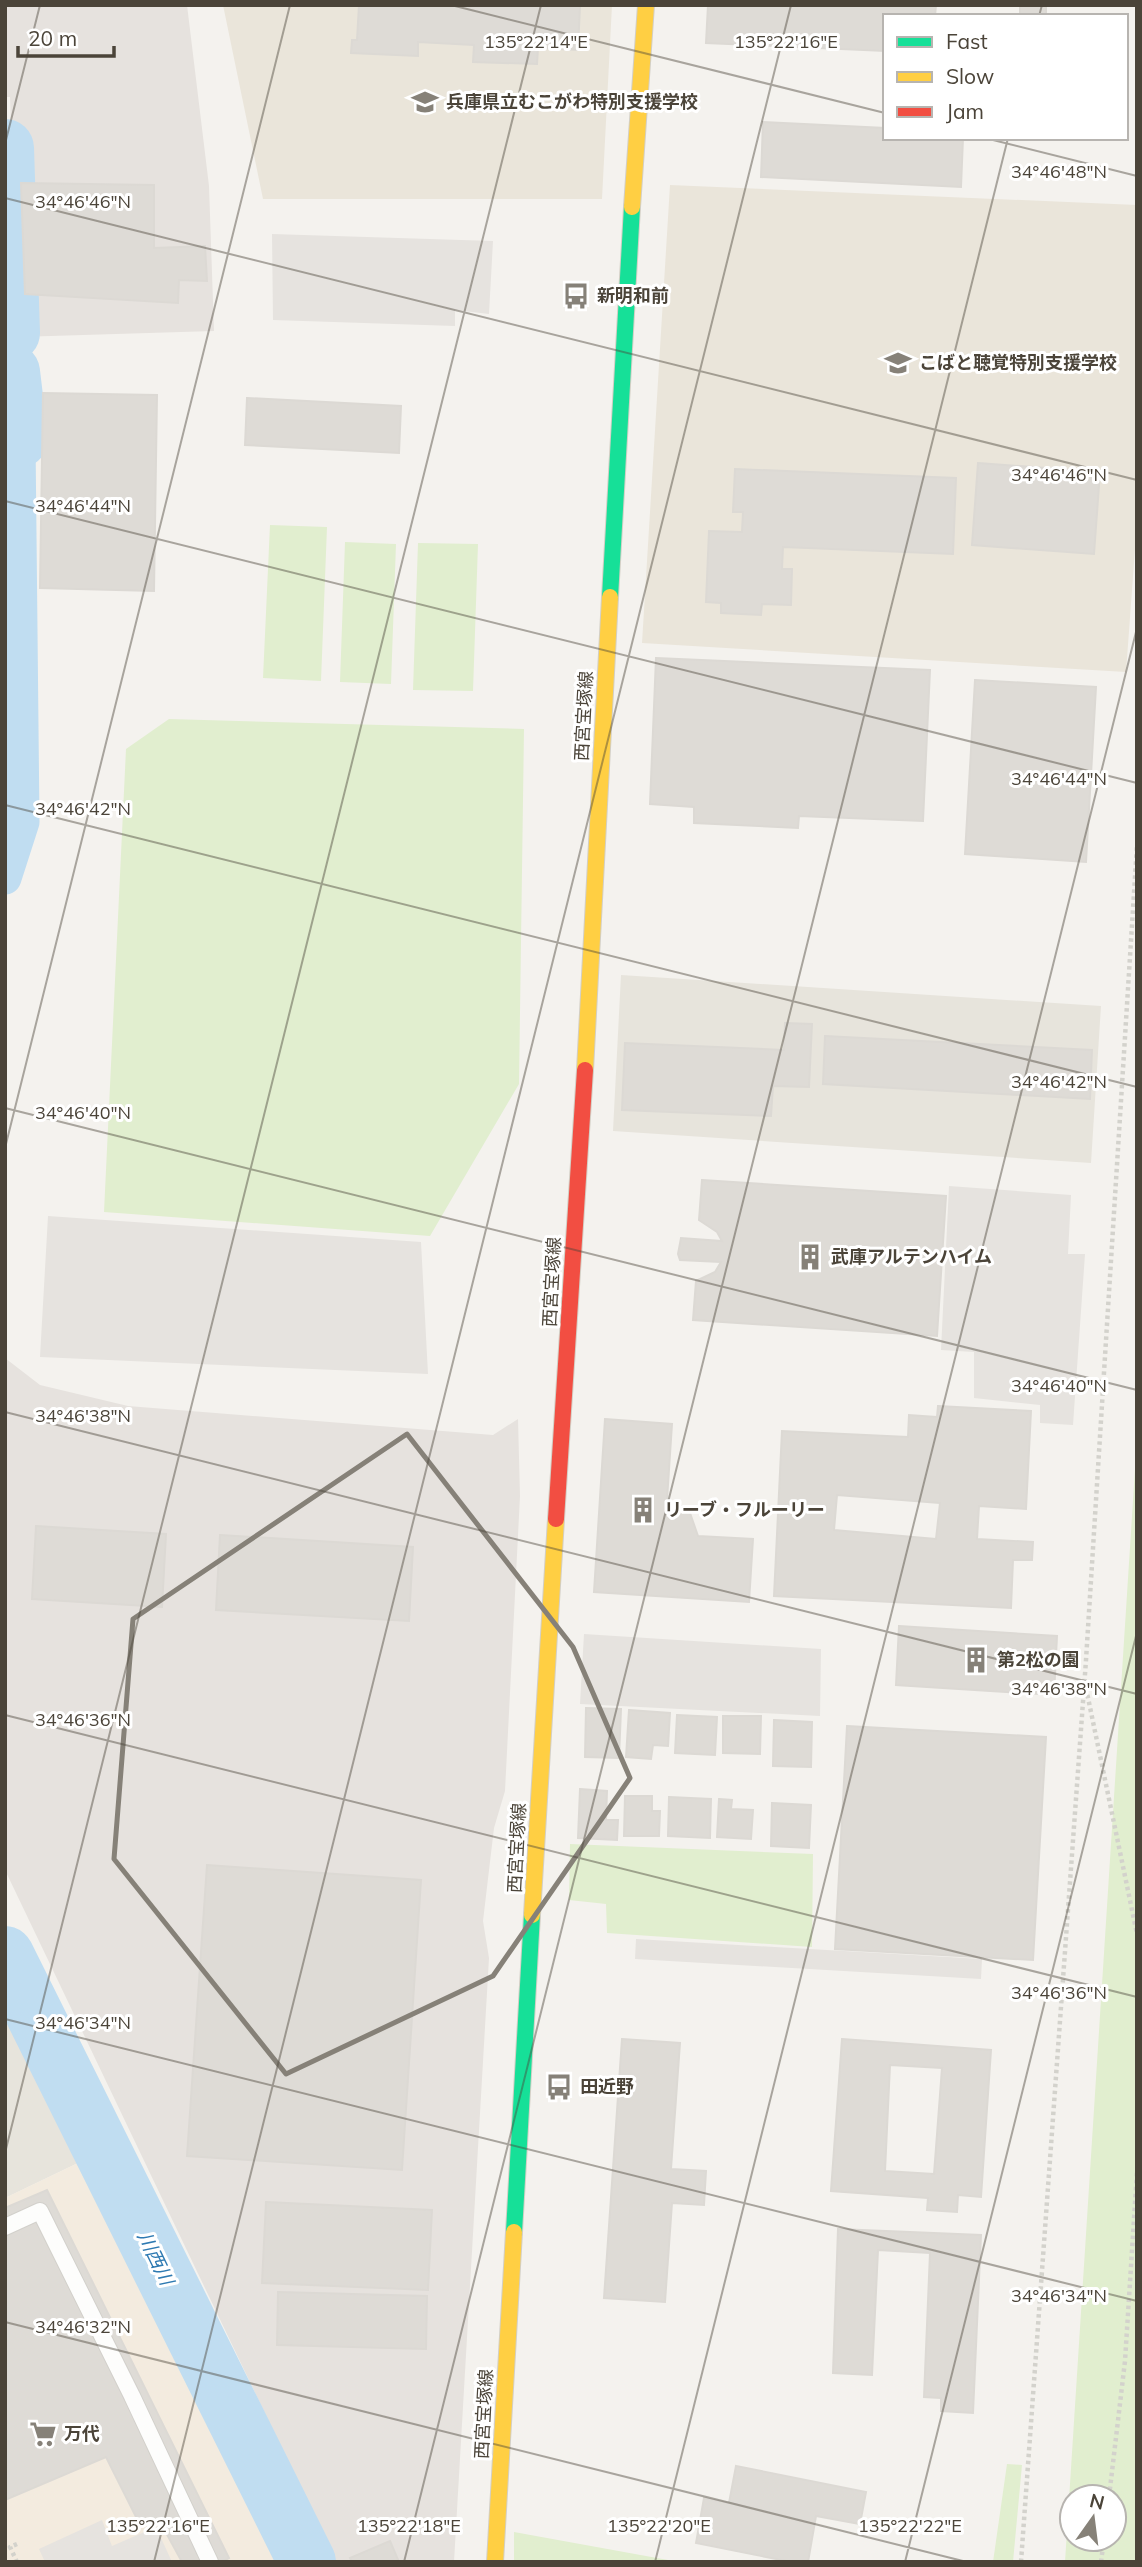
<svg xmlns="http://www.w3.org/2000/svg" width="1142" height="2567" viewBox="0 0 1142 2567" font-family="Mulish,'Noto Sans JP',sans-serif">
	<style>
		.residential { fill: #e7e4dc }
		.commercial { fill: #f3ebdf }
		.industrial { fill: #e6e2de }
		.education { fill: #eae5da }
		.green { fill: #e1eecf; fill-rule: evenodd }
		.parking { fill: #e6e3df }
		.lines { fill: none; stroke-linecap: round; stroke-linejoin: round }
		.canal { stroke: #c0ddf1; stroke-width: 33 }
		.river { stroke: #c0ddf1; stroke-width: 58 }
		.building { fill: #dedbd6; stroke: #dcd9d4; stroke-width: 2; fill-rule: evenodd }
		.lane-casing { stroke: #d2d0cb; stroke-width: 18 }
		.fast-casing { stroke: #d3cfc5; stroke-width: 18 }
		.slow-casing { stroke: #d3cfc5; stroke-width: 18 }
		.jam-casing { stroke: #d3cfc5; stroke-width: 18 }
		.path { stroke: #d3d2cc; stroke-width: 4.5; stroke-dasharray: 3.5 3.5; stroke-linecap: butt }
		.lane { stroke: #fdfdfc; stroke-width: 16 }
		.fast { stroke: #16e098; stroke-width: 16 }
		.slow { stroke: #ffcf43; stroke-width: 16 }
		.jam { stroke: #f24e42; stroke-width: 16 }
		.marked { fill: none; stroke: #868178; stroke-width: 5; stroke-linejoin: round }
		.ticks { fill: none; stroke: #4b4439; stroke-width: 2; stroke-opacity: 0.45 }
		.labels { text-anchor: middle; stroke-width: 6; stroke-linejoin: round; paint-order: stroke }
		.poi-label { font-size: 18px; font-weight: bold; fill: #4b4439; stroke: #fff; text-anchor: start }
		.street-label { font-size: 18px; fill: #4b4439; stroke: #fff }
		.water-label { font-size: 19px; font-style: italic; fill: #2e7ab2; stroke: #fff }
		.ticks-label { font-size: 18px; text-anchor: middle; fill: #4b4439; stroke: #fff; stroke-width: 6; stroke-linejoin: round; paint-order: stroke }
	</style>
	<rect width="100%" height="100%" fill="#f4f2ee"/>
	<path class="residential" d="M621,975L1101,1006L1091,1163L613,1131Z
		M5,2016L78,2163L5,2198Z"/>
	<path class="commercial" d="M78,2163L280,2562H5V2198Z"/>
	<path class="industrial" d="M5,5H187L209,186L214,331L18,337L10,97H5Z
		M5,1358L40,1385L128,1406L493,1435L518,1419L520,1496L505,1791L494,1828L483,1921L489,1958L454,2562H336L5,1870Z"/>
	<path class="education" d="M223,5H612L602,199H263Z
		M670,185L1137,205V522L1126,672L642,643Z"/>
	<path class="green" d="M270,525L327,527L321,681L263,678Z
		M345,542L396,544L391,684L340,682Z
		M418,543L478,544L473,691L413,690Z
		M169,719L524,729L519,1084L430,1236L104,1212L126,749Z
		M1137,1438V2562H1065ZM1114,2497V2539H1072V2497Z
		M570,1844L813,1854L812,1947L607,1933L606,1904L569,1900Z
		M1007,2464L1022,2465L1013,2562H993Z
		M514,2532L679,2562H514Z"/>
	<path class="parking" d="M272,234L493,241L489,314L455,310V326L273,320Z
		M949,1186L1071,1195L1068,1254H1085L1073,1425L1040,1423V1405L974,1398V1352L941,1350Z
		M48,1216L421,1242L428,1374L40,1357Z
		M584,1634L821,1649L820,1716L580,1704Z
		M636,1939L982,1959L981,1979L635,1959Z
		M102,2520L112,2546L156,2527L172,2562H45L39,2549Z"/>
	<g class="lines">
		<path class="canal" d="M5,878L23,822L19,439"/>
		<path class="river" d="M5,148L11,333
			M11,372L19,439
			M5,1955L307,2562"/>
	</g>
	<path class="building" d="M359,5H580L578,50L538,48L537,64L473,62L474,45L418,42V56L351,53L352,40H357Z
		M708,5H936L935,16H885V51L706,43Z
		M1020,5H1046V16H1020Z
		M763,122L885,128V138H963L961,187L761,177Z
		M21,183L154,185V248L205,246L207,281L179,280L178,303L25,294Z
		M43,393L157,395L154,591L40,588Z
		M247,398L401,406L399,453L245,445Z
		M978,463L1100,472L1094,554L972,545Z
		M735,469L956,478L953,554L783,547L782,569H792L791,605L762,604L761,615L721,613V603L706,602L709,531L742,532L743,512H733Z
		M656,658L930,670L923,821L799,816L798,828L694,823V807L650,804Z
		M975,680L1096,687L1086,862L965,854Z
		M785,1023L812,1024L809,1087L773,1086L771,1116L622,1110L625,1043L784,1050Z
		M825,1036L1092,1050L1090,1099L823,1084Z
		M702,1180L946,1196L937,1336L693,1320L696,1281L715,1272L721,1262L680,1260L678,1254L681,1238L722,1241L717,1232L699,1220Z
		M938,1406L1031,1411L1026,1509L979,1506L977,1539L1033,1542L1032,1560H1013L1011,1608L774,1596L782,1431L908,1437L909,1415L937,1417ZM837,1495L940,1503L936,1539L834,1530Z
		M605,1419L672,1424L667,1500L684,1507L690,1513L698,1536L753,1539L749,1602L594,1592Z
		M36,1526L166,1534L162,1607L32,1599Z
		M220,1535L413,1547L409,1621L216,1610Z
		M899,1626L1057,1636L1054,1695L896,1685Z
		M586,1708L621,1709L619,1758L585,1757Z
		M629,1710L670,1713L668,1746L653,1745L651,1759L626,1757Z
		M677,1715L717,1717L715,1755L675,1753Z
		M723,1716H761L760,1754L723,1753Z
		M774,1720L812,1722L811,1767L773,1766Z
		M847,1726L1046,1737L1033,1960L835,1949Z
		M580,1789L607,1791L606,1820H618L617,1840L578,1838Z
		M625,1796H652V1811H660L659,1836H624Z
		M669,1797L711,1799L710,1838L668,1836Z
		M719,1799L732,1800L731,1809L753,1810L751,1839L717,1837Z
		M772,1803L811,1805L809,1848L771,1846Z
		M207,1865L421,1880L402,2170L187,2156Z
		M622,2039L680,2043L671,2169L706,2171L704,2205L672,2203L665,2302L604,2298Z
		M842,2039L991,2050L981,2197L958,2195L957,2212L927,2210L928,2198L831,2191ZM890,2065L942,2068L934,2174L885,2171Z
		M47,2190L229,2558L222,2562H182L158,2518L141,2527L106,2457L5,2500V2208Z
		M266,2202L432,2210L428,2290L262,2283Z
		M838,2229L981,2235L973,2413L941,2411V2398L924,2397L930,2253L878,2250L872,2375L833,2373Z
		M278,2292L427,2296L426,2349L277,2345Z
		M736,2466L866,2492L860,2524L816,2516L808,2562H791L696,2543L704,2498L729,2503Z
		M390,2541L399,2562H352L350,2558Z"/>
	<g class="lines">
		<g class="lane-casing">
			<path id="lane" d="M5,2227L40,2211L132,2396L210,2562"/>
		</g>
		<g class="fast-casing">
			<path id="fast" d="M610,597L632,207
				M514,2232L532,1915"/>
		</g>
		<g class="slow-casing">
			<path id="slow" d="M632,207L646,5
				M585,1070L610,597
				M532,1915L556,1519
				M495,2562L514,2232"/>
		</g>
		<g class="jam-casing">
			<path id="jam" d="M556,1519L585,1070"/>
		</g>
		<path class="path" d="M1086,1688L1137,1934
			M1109,2497L1125,2361L1137,2172
			M17,2544L10,2547L17,2562
			M1021,2562L1086,1660L1137,845
			M1101,2562L1104,2539"/>
		<use href="#lane" class="lane"/>
		<use href="#fast" class="fast"/>
		<use href="#slow" class="slow"/>
		<use href="#jam" class="jam"/>
	</g>
	<path class="marked" d="M407,1434L573,1647L630,1778L493,1976L286,2074L114,1859L133,1619Z"/>
	<path class="ticks" d="M451,5L885,113M1039,16L1042,5M985,138L1137,176M5,144L40,5M5,198L1137,480M5,501L1137,783M5,805L1137,1087M5,1108L1137,1390M5,1148L290,5M5,1412L1137,1694M5,1715L1137,1997M5,2019L1137,2301M5,2153L541,5M5,2322L967,2562M154,2562L791,5M404,2562L1008,138M655,2562L1137,628M905,2562L1137,1632"/>
	<defs>
		<g id="school-bare" transform="scale(2.1)"><path d="M0-5L7-2L0 1L-7-2ZM-4 1L0 2.5L4 1V4Q0 6-4 4Z" fill="#868178" stroke="#fff" stroke-width="2.5" paint-order="stroke"/></g>
		<g id="bus-bare" transform="scale(2.1)"><path d="M-5-6H5V4H4V6H2V4H-2V6H-4V4H-5ZM-3.5-4V0h7V-4ZM-3.5 1.2v1.5H-2V1.2ZM2 1.2v1.5H3.5V1.2Z" fill="#868178" stroke="#fff" stroke-width="2.5" paint-order="stroke"/></g>
		<g id="building-bare" transform="scale(2.1)"><path d="M-4-6H4V6H1V3H-1V6H-4ZM-2.5-4.3h1.7v1.8h-1.7ZM.8-4.3h1.7v1.8H.8ZM-2.5-1h1.7V.8h-1.7ZM.8-1h1.7V.8H.8Z" fill="#868178" stroke="#fff" stroke-width="2.5" paint-order="stroke"/></g>
		<g id="supermarket-bare" transform="scale(2.1)"><path d="M-6-5.5h2.5l.6 2H6L4.5 2H-2.5L-4.4-4H-6ZM-1.5 3.2a1.3 1.3 0 1 0 .1 0ZM3 3.2a1.3 1.3 0 1 0 .1 0Z" fill="#868178" stroke="#fff" stroke-width="2.5" paint-order="stroke"/></g>
	</defs>
	<g fill-rule="evenodd">
		<use href="#school-bare" x="425" y="102"/>
		<use href="#bus-bare" x="576" y="296"/>
		<use href="#school-bare" x="898" y="363"/>
		<use href="#building-bare" x="810" y="1257"/>
		<use href="#building-bare" x="643" y="1510"/>
		<use href="#building-bare" x="976" y="1660"/>
		<use href="#bus-bare" x="559" y="2087"/>
		<use href="#supermarket-bare" x="43" y="2434"/>
	</g>
	<g class="labels">
		<g class="poi-label">
			<text x="446" y="108">兵庫県立むこがわ特別支援学校</text>
			<text x="597" y="302">新明和前</text>
			<text x="919" y="369">こばと聴覚特別支援学校</text>
			<text x="831" y="1263">武庫アルテンハイム</text>
			<text x="664" y="1516">リーブ・フルーリー</text>
			<text x="997" y="1666">第2松の園</text>
			<text x="580" y="2093">田近野</text>
			<text x="64" y="2440">万代</text>
		</g>
		<g class="street-label">
			<text transform="translate(584 716) rotate(-87)" y="6">西宮宝塚線</text>
			<text transform="translate(552 1282) rotate(-87)" y="6">西宮宝塚線</text>
			<text transform="translate(517 1848) rotate(-87)" y="6">西宮宝塚線</text>
			<text transform="translate(484 2414) rotate(-87)" y="6">西宮宝塚線</text>
		</g>
		<g class="water-label">
			<text transform="translate(156 2258) rotate(64)" y="7">川西川</text>
		</g>
	</g>
	<g class="ticks-label">
		<text x="536" y="48">135°22'14"E</text>
		<text x="786" y="48">135°22'16"E</text>
		<text x="1059" y="178">34°46'48"N</text>
		<text x="83" y="208">34°46'46"N</text>
		<text x="1059" y="481">34°46'46"N</text>
		<text x="83" y="512">34°46'44"N</text>
		<text x="1059" y="785">34°46'44"N</text>
		<text x="83" y="815">34°46'42"N</text>
		<text x="1059" y="1088">34°46'42"N</text>
		<text x="83" y="1119">34°46'40"N</text>
		<text x="1059" y="1392">34°46'40"N</text>
		<text x="83" y="1422">34°46'38"N</text>
		<text x="1059" y="1695">34°46'38"N</text>
		<text x="83" y="1726">34°46'36"N</text>
		<text x="1059" y="1999">34°46'36"N</text>
		<text x="83" y="2029">34°46'34"N</text>
		<text x="1059" y="2302">34°46'34"N</text>
		<text x="83" y="2333">34°46'32"N</text>
		<text x="158" y="2532">135°22'16"E</text>
		<text x="409" y="2532">135°22'18"E</text>
		<text x="659" y="2532">135°22'20"E</text>
		<text x="910" y="2532">135°22'22"E</text>
	</g>
	<rect width="1142" height="2567" fill="none" stroke="#4b4439" stroke-width="14"/>
	<rect x="883" y="14" width="245" height="126" fill="#ffffff" stroke="#b7b4b0" stroke-width="2"/>
	<rect x="897" y="37" width="35" height="10" fill="#16e098" stroke="#b7b4b0" stroke-width="2"/>
	<text x="946" y="49" font-size="21" fill="#4b4439">Fast</text>
	<rect x="897" y="72" width="35" height="10" fill="#ffcf43" stroke="#b7b4b0" stroke-width="2"/>
	<text x="946" y="84" font-size="21" fill="#4b4439">Slow</text>
	<rect x="897" y="107" width="35" height="10" fill="#f24e42" stroke="#b7b4b0" stroke-width="2"/>
	<text x="946" y="119" font-size="21" fill="#4b4439">Jam</text>
	<g transform="translate(1093 2518) rotate(14)"><circle r="33" fill="#ffffff" stroke="#b7b4b0" stroke-width="2"/>
	<path d="M0-5L12 26L0 18L-12 26Z" fill="#868178"/>
	<text y="-10" font-size="19" font-weight="bold" text-anchor="middle" fill="#4b4439">N</text>
	</g>
	<path d="M18 46v10h96v-10" fill="none" stroke="#4b4439" stroke-width="3.5"/>
	<text x="28" y="46" font-size="21" fill="#4b4439" stroke="#ffffff" stroke-width="5" paint-order="stroke">20 m</text>
</svg>
